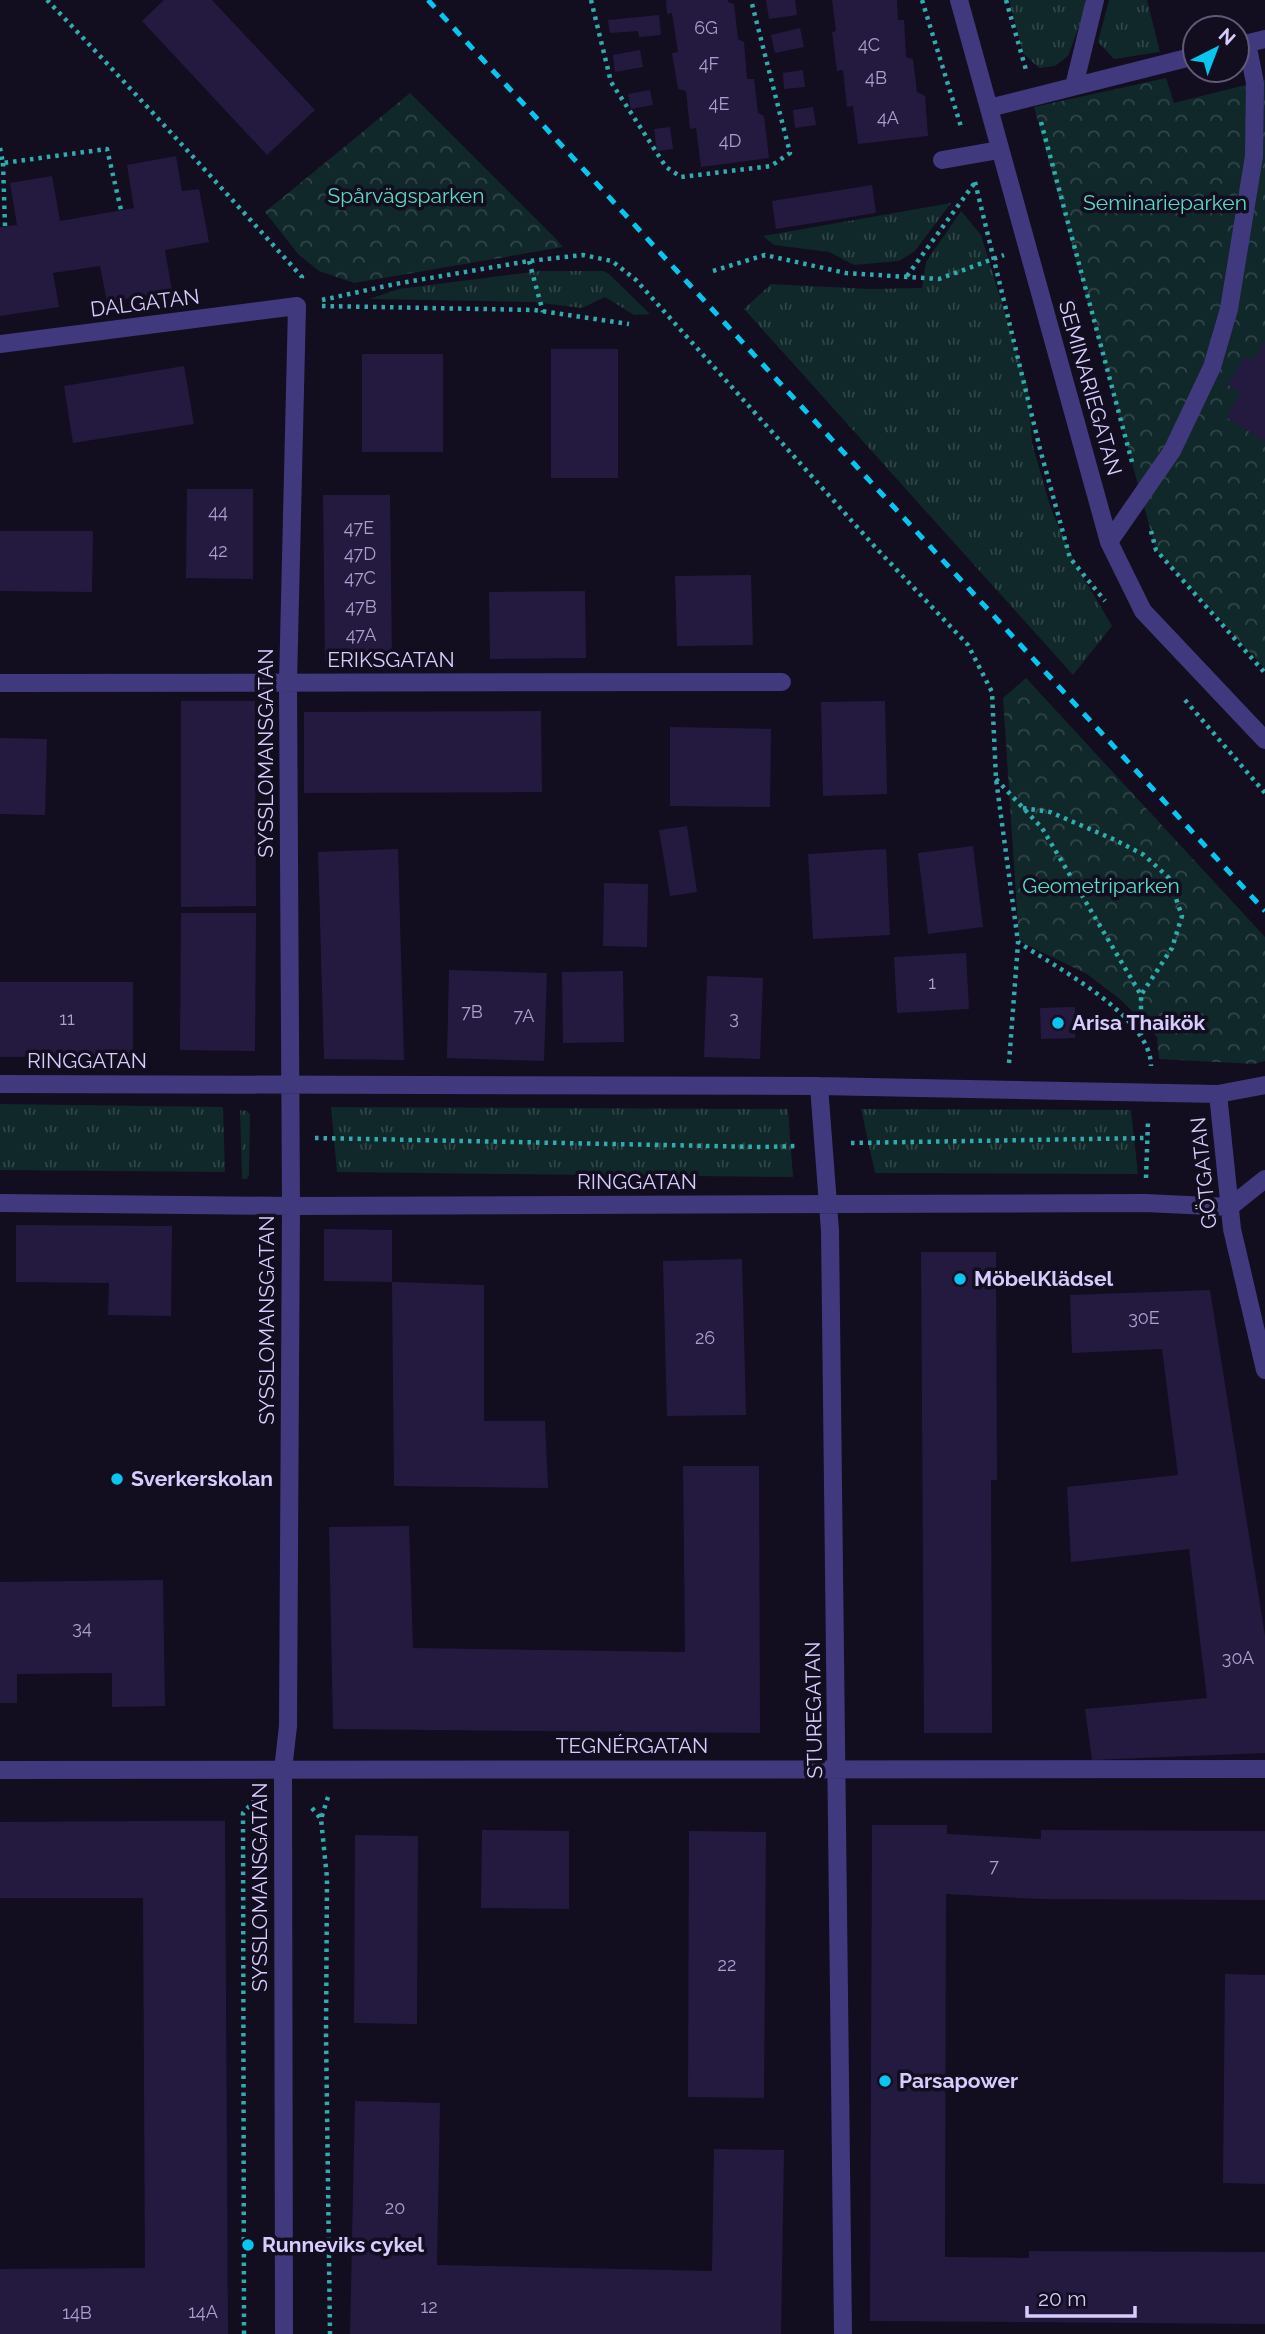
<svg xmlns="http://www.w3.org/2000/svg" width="1265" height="2334" viewBox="0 0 1265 2334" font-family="Raleway,sans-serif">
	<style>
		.grass { fill: url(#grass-tufts) }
		.forest { fill: url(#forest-crowns) }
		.building { fill: #241a40 }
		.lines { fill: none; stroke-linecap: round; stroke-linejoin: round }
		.path { stroke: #31acae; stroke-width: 4.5; stroke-dasharray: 3.5 5; stroke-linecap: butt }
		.minor { stroke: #41397d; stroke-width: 18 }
		.rail { stroke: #07c7f0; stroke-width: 5; stroke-dasharray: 10 9; stroke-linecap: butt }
		.poi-dot { fill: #07c7f0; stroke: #120d1f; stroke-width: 2.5 }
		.labels { text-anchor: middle; stroke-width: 7; stroke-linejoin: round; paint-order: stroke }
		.number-label { font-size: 18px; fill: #aaa0ce }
		.park-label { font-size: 21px; fill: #5cdbc5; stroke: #120d1f }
		.street-label { font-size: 21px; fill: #d6cdfe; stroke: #120d1f }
		.poi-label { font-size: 21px; font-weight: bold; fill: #d6cdfe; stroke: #120d1f; text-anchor: start }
	</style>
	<defs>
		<pattern id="grass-tufts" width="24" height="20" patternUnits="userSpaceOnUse" patternTransform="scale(1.75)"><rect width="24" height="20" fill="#102829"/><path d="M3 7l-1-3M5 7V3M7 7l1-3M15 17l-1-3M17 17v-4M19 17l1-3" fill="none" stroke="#324649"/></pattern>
		<pattern id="forest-crowns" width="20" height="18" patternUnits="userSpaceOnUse" patternTransform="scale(1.75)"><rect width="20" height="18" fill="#102829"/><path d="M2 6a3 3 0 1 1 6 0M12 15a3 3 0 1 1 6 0" fill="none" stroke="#324649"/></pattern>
	</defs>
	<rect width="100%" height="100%" fill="#120d1f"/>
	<path class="grass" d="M1009,0H1085L1086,8L1068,56L1055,66L1039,68L1023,53Z
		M1109,0H1147L1160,52L1114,59L1098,42Z
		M951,203L915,251L899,261L854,265L829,252L774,245L763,236Z
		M961,211L981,235L1028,388L1032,443L1051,509L1076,565L1112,626L1073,675L744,309L771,284L870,289L922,288L926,262Z
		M540,271H603L609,274L650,314L634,315L605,297L582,308L533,302L369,299L399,289Z
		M0,1104L223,1107L225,1172L0,1170Z
		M331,1107L788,1109L793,1177L337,1172Z
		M861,1109L1131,1110L1138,1174L875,1173Z
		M240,1110L247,1111L250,1114L249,1175L247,1179H242Z"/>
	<path class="forest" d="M1166,78L1174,103L1265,80V669L1156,550L1034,107Z
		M410,93L557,240L563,247L354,283L319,271L298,254L265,212Z
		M1026,678L1265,937V1061L1254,1064L1159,1059L1157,1037L1121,1000L1087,974L1019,941L1003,698Z"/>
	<path class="building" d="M164,0H212L315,110L267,155L142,21Z
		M666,0H728V2L734,4L738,39L744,42L747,79H754L758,113L764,116L769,158L701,167L696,128L690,129L686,91L678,89L672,53L678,52L672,13L667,14Z
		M766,0H795L797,15L769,19Z
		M832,0H897L898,20H904L906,57L913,59L917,92L925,96L928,136L858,144L853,106L847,107L843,70L837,71L832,32L836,31Z
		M659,15L661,35L639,37L638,31L610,33L608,20Z
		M800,28L804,47L775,53L771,35Z
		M640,50L643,67L615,72L613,55Z
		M803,70L805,87L784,89L783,73Z
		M650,90L653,105L631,109L628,94Z
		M813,107L816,125L795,128L793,110Z
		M670,127L673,149L657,151L654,129Z
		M176,156L182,191L199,189L209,242L165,250L172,291L107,302L100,266L53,273L59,307L0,316V227L17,225L10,183L52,176L60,221L134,208L127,165Z
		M872,185L876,213L776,229L772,201Z
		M1265,341V442L1226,417L1241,393L1228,385L1245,356L1253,361Z
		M551,349H618V478H551Z
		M362,354H443V452H362Z
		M184,366L194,424L73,443L64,386Z
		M187,489H253V579L186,578Z
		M323,495H390L392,661L325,662Z
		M0,531H93L92,592L0,591Z
		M751,575L753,645L677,646L675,576Z
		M585,591L586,658L490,659L489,592Z
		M181,701H255L256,906L181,907Z
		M885,701L887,794L823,796L821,702Z
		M541,711L542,792L304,793V712Z
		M670,727L771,729L770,807L670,806Z
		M0,738L47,739L45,815L0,814Z
		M687,826L697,892L670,896L659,830Z
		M973,846L983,927L928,934L918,853Z
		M398,849L404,1060L324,1059L318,852Z
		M886,849L890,935L813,939L808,854Z
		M604,883L648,884L647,947L603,946Z
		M181,913H256L255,1051L180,1050Z
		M966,953L969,1009L897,1013L894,957Z
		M449,970L547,973L544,1061L447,1058Z
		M623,971L624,1042L563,1043L562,972Z
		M707,976L763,978L760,1059L704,1057Z
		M0,982H133V1056L0,1057Z
		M1075,1007V1038L1041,1039L1040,1008Z
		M16,1225L172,1226L171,1316L108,1315L109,1283L16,1282Z
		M324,1229L392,1230V1282L324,1281Z
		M921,1252H996L997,1480H991L992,1733H924Z
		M742,1259L746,1415L667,1416L663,1261Z
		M392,1282L484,1285V1421H545L548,1488L394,1486Z
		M1210,1290L1265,1636V1753L1092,1760L1085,1709L1207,1698L1189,1549L1071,1562L1067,1487L1178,1475L1162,1349L1072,1353L1070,1295Z
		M683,1466H759L760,1733L333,1729L329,1527L409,1526L413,1648L685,1652Z
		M163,1580L165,1706L112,1707V1673L17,1674V1703H0V1582Z
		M159,1821H225L228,2334H0V2269L145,2268L143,1898H0V1822Z
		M872,1825H947V1834L1041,1839V1830L1265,1831V1900L1040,1899L946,1894L945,2257L1029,2258V2251L1265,2252V2324L870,2321Z
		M482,1830L569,1831V1909L481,1908Z
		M689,1831L766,1832L764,2098L688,2097Z
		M355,1835L418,1836L417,2024L354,2023Z
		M1225,1974L1265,1975V2184L1223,2183Z
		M355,2101L440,2103L437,2265L712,2271L714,2149L784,2150L781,2334H350Z"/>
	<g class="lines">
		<path class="path" d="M47,0C134,91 218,184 302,277L301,281
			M591,0L611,82L666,167L681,177L771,166L790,153L751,0
			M922,0L962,130
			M1006,0L1026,70
			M1041,122L1132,462
			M0,148L3,163L107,149L121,210
			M3,163L5,226
			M975,182L1040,449L1070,558L1105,601
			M529,261L543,312
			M713,271L765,255L846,273L939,279L1004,255
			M907,276L976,181
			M322,300L395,284L529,261L583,255L612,261L636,280L876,548L968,645L992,692L996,779L1018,942C1055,967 1151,1016 1151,1066
			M322,306L534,310L629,324
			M1151,531L1156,550L1265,673
			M1185,700L1265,793
			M996,779L1042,828L1141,995V1036
			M1023,808L1050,812L1113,839L1144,855L1169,878L1182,916L1172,948L1141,995
			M1009,1063L1018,943
			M315,1138L761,1147L796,1146
			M851,1143L1147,1138
			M1146,1178L1148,1121
			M328,1797L321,1819L327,1878L326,2034L330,2334
			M312,1808L321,1819
			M244,2334L243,1813L255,1800"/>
		<path class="minor" d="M959,0L1109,542L1143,611L1265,740
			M1237,46L1265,39
			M1074,86L1095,0
			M989,108L1195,56
			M942,160L999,150
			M0,344L297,306L288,683L291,1206L288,1726L283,1770L284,2334
			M1109,542L1172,451L1212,367L1229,309L1254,156L1255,83L1247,43
			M0,683L782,682
			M0,1084L819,1086L1218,1094L1265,1085
			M819,1086L830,1231L843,2334
			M1218,1094L1232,1229L1265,1370
			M0,1203L291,1206L1145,1203L1230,1207L1265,1179
			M0,1770L1265,1769"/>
		<path class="rail" d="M428,0L1265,911"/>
	</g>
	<g class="poi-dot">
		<circle cx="1058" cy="1023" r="7"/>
		<circle cx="960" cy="1279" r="7"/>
		<circle cx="117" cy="1479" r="7"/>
		<circle cx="885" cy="2081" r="7"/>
		<circle cx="248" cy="2245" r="7"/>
	</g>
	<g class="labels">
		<g class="number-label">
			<text x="706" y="34">6G</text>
			<text x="869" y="51">4C</text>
			<text x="709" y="70">4F</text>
			<text x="876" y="84">4B</text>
			<text x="719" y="110">4E</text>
			<text x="888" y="124">4A</text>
			<text x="730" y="147">4D</text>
			<text x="218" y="518">44</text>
			<text x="359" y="534">47E</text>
			<text x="218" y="557">42</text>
			<text x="360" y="560">47D</text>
			<text x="360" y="584">47C</text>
			<text x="361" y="613">47B</text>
			<text x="361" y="641">47A</text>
			<text x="932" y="989">1</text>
			<text x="472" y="1018">7B</text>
			<text x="524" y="1022">7A</text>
			<text x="734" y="1024">3</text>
			<text x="67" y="1025">11</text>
			<text x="1144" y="1324">30E</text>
			<text x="705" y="1344">26</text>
			<text x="82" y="1634">34</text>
			<text x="1238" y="1664">30A</text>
			<text x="994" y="1872">7</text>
			<text x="727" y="1971">22</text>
			<text x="395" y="2214">20</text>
			<text x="429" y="2313">12</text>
			<text x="203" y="2318">14A</text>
			<text x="77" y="2319">14B</text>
		</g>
		<g class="park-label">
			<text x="406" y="203">Spårvägsparken</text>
			<text x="1165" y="210">Seminarieparken</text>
			<text x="1101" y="893">Geometriparken</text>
		</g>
		<g class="street-label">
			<text transform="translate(145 303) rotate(-7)" y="7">DALGATAN</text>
			<text transform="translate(1090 388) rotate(74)" y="7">SEMINARIEGATAN</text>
			<text x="391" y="667">ERIKSGATAN</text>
			<text transform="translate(266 753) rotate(-90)" y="7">SYSSLOMANSGATAN</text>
			<text x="87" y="1068">RINGGATAN</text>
			<text transform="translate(1204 1173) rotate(-96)" y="7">GÖTGATAN</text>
			<text x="637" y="1189">RINGGATAN</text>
			<text transform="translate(267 1320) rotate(-90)" y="7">SYSSLOMANSGATAN</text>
			<text transform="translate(814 1710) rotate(-91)" y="7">STUREGATAN</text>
			<text x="632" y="1753">TEGNÉRGATAN</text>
			<text transform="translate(260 1887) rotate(-90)" y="7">SYSSLOMANSGATAN</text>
		</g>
		<g class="poi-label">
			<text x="1072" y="1030">Arisa Thaikök</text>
			<text x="974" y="1286">MöbelKlädsel</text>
			<text x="131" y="1486">Sverkerskolan</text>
			<text x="899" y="2088">Parsapower</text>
			<text x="262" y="2252">Runneviks cykel</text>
		</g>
	</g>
	<g transform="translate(1216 49) rotate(42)"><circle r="33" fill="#120d1f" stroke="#605a78" stroke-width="2"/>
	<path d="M0-5L12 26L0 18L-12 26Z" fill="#07c7f0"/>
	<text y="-10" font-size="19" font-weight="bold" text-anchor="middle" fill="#d6cdfe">N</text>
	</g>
	<path d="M1027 2306v10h108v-10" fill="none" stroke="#d6cdfe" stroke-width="3.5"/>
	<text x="1038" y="2306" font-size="21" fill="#d6cdfe" stroke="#120d1f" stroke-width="5" paint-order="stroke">20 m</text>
</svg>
